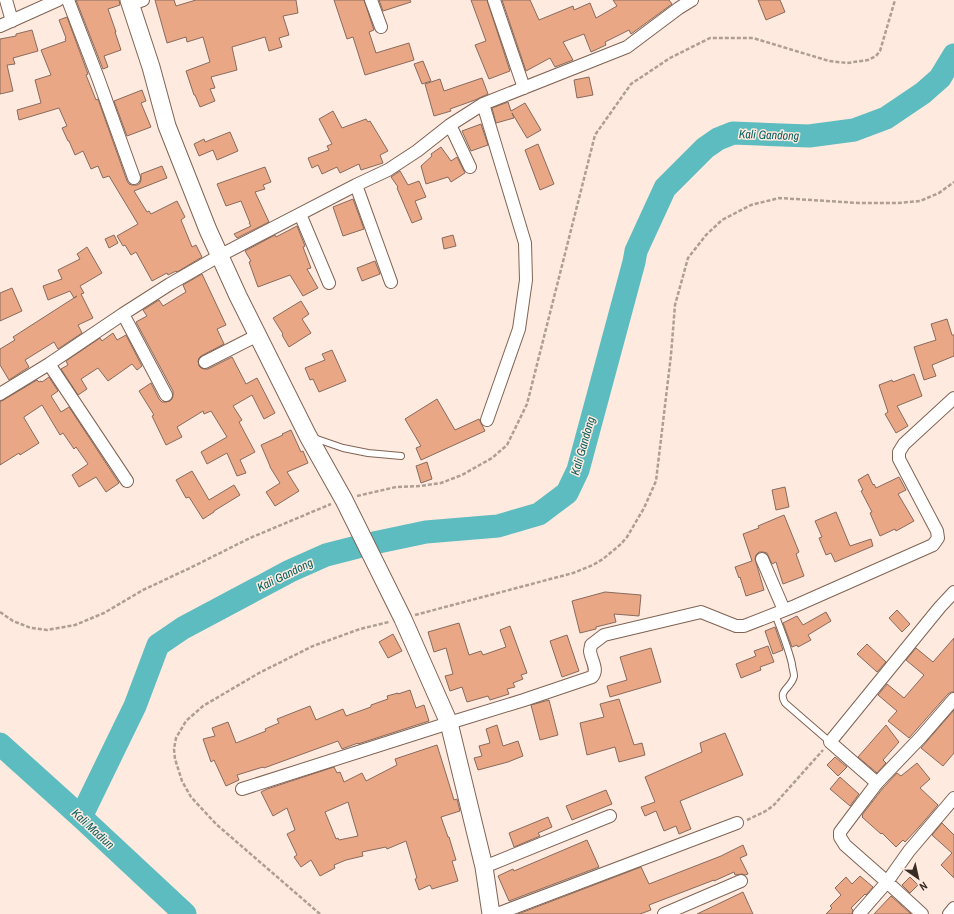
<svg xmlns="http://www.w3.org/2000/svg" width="954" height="914" viewBox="0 0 954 914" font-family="'Archivo Narrow',sans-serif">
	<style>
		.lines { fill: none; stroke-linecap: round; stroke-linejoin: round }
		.river { stroke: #5cbcbf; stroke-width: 23 }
		.building { fill: #e9a786; stroke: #896b5d; fill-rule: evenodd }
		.lane-casing { stroke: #806454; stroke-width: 8 }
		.street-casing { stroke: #806454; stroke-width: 14 }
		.secondary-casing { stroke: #806454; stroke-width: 19 }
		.path { stroke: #ae9e94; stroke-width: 2.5; stroke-dasharray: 4 2; stroke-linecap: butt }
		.lane { stroke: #fff; stroke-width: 6 }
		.street { stroke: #fff; stroke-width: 12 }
		.secondary { stroke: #fff; stroke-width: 17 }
		.labels { text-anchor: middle; stroke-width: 3; stroke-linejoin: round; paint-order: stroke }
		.water-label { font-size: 12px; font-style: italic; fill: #0b6062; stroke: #feeadf }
	</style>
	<rect width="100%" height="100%" fill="#feeadf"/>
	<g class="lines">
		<path class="river" d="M0,744L81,817L185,914
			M81,817L135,706L158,645L183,628L290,571L326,555L369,544L426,532L498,526L539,514L567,493L578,470L634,262L636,251L665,188L705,148L718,139L733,133L809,136L854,130L886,118L923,93L940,78L954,55"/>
	</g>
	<path class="building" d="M76,0H119L120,5L108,9L116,32H115L121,50L104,56L108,67L103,69Z
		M155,0H174L176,6L196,0H296L298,13L283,16L289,35L279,38L282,47L269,51L265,37L232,47L237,70L211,77L215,88L210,89L215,101L200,107L195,95H194L186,71L210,62L203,37L187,42L186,37L167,43Z
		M334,0H364L374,30L369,32L376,53L409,43L414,60L365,75L353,37L347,39Z
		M379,0H410L411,2L383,11Z
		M471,0H487L510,71L489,79L475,45L486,41Z
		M502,0H530L539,20L573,6L574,10L590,3L596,18L617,6L613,0H669L672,4L631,34L629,30L605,42L606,45L591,52L584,34L563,42L573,60L555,67L550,58L526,71Z
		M758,0H780L785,12L766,20Z
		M67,17L88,74L86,75L96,100L98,99L127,181L129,184L132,185H137L140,183L141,180V174L162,166L167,178L134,191L147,212L149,211L151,214L177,201L185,217L181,220L192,247L196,245L202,257L177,272L176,271L168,275L167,273L152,281L136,252L131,255L125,245L123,246L117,236L138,224L109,176L103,178L98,166L91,169L83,151L75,155L69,141H68L62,128L67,126L59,108L19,120L17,110L41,103L35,80L51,75L41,50L66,41L65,39L66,38L59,20Z
		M32,30L38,51L13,58L15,64L7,65L13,91L0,94V39L16,36V34Z
		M423,61L431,81L422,84L414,64Z
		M589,77L593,95L577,98L574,80Z
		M482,78L488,94L475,100L450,109L451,111L434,116L425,84L440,79L444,91Z
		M142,90L146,101L141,103L151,127L127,136L114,101Z
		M508,102L511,111L525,103L541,130L527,138L512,113L514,118L496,123L492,108Z
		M333,111L342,128L366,119L368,122L370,121L388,151L380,155L383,163L361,170L359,164L340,173L337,167L322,174L318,165L312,168L308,158L329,150L327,146L332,144L319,119Z
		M481,124L488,145L471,151L462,131Z
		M230,132L238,151L217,160L213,150L199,156L194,144L204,139L205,142Z
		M538,144L554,184L540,190L525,150Z
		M441,147L451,161L457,157L465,173L451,182L448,177L426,184L421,166L432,156L431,154Z
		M265,167L271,182L263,185L265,189L255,192L269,222L237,238L234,234L251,226L249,223H250L241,201L226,206L217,184Z
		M400,171L408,185L419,181L426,197L415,201L422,219L412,223L397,188L398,187L391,177Z
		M353,199L364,229L343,236L333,207Z
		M297,226L305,246L303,247L311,268L307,269L318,288L303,296L290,275L258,287L249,262L251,261L245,251L275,235L276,237Z
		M114,235L118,243L109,248L105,239Z
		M453,235L456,246L444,249L442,238Z
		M87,247L102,273L80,286L84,293L81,294L93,318L78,325L82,333L58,349L54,342L25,360L29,367L9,380L0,365V349L15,340L13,337L77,296L74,298L70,291L48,300L43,286L62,279L58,270L80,259L77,254Z
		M375,261L380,274L362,281L357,268Z
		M202,274L226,325L217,329L224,344L201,356L199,358L198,361L199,366L201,368L204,369H208L232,357L246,384L257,378L275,413L264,419L252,395L233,406L242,420L239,422L255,452L240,460L246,473L237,476L227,453L207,464L201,452L227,437L211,411L204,414L203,411L177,427L182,437L166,445L152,416L154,415L139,391L151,383L159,399L162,402H166L170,401L172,399L173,396V391L136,322L147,316L143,310L159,300L163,306L186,292L183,285Z
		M12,288L22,311L0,321V293Z
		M301,301L309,314L302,319L311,333L289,347L282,335L283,334L273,318Z
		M947,319L952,335H954V356L932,365L936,376L924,380L914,347L936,340L931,324Z
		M113,333L117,340L126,335L142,366L137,370L132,364L108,381L98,368L81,379L87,389L78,395L61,369L68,365L66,361L100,338L102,341Z
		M332,350L346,381L319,392L313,379L310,380L305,368L325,360L322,354Z
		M914,374L922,396L897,406L908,426L896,433L885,414L888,412L879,385L892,380L893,382Z
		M49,377L58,391L51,396L61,412L69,407L119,483L106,492L96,477L79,487L72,475L88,464L76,447L74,449L63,433L60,435L42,405L24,417V418L39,443L20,455L19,453L0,465V402L37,380L39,382L41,381L42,382Z
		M437,399L455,430L479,419L485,431L421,460L416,448L421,446L405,419Z
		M291,430L301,452L303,451L308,463L287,472L299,491L275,506L266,492L280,483L270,467V466L261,445L283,435L282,434Z
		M427,462L432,479L421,483L416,466Z
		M192,471L209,500L234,485L240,495L214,511V512L203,519L189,497L186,498L176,480Z
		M868,474L873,485L874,484L876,488L899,477L906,490L898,494L914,521L896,531L895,529L880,536L870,513L872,512L861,491L863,490L858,480Z
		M785,487L789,507L776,510L772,490Z
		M836,512L850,546L871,539L873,546L835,562L831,553L826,555L819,538L822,537L815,521Z
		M784,515L799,552L796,554L804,576L783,584L776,562L772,564L767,553L763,552H759L756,555L755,559L764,590L746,596L740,577L739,578L735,567L752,561L743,534L759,528L758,526Z
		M605,592L641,595L639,616L614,614L616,622L596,627V629L580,633L572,601Z
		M897,610L910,624L902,632L889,618Z
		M826,612L831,621L808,635L811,640L798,647L797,645L792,647L783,623L797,616L803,625Z
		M459,623L469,655L481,651L483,655L506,647L500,630L510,626L527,673L521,675L523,679L513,683L515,687L507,689L509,694L490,700L488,696L467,702L462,687L450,691L445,676L453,674L446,648L434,652L428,632Z
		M775,627L783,650L773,654L765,631Z
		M393,634L402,651L388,658L379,642Z
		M567,635L579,671L562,677L550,641Z
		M954,638V692H951L948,694L909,738L888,721L897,711L878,695L887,684L904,698L924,675L906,660L916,648L933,662Z
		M867,644L886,662L877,672L857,654Z
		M768,646L774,662L760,667L761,670L741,678L736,664L756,656L754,651Z
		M651,648L661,682L610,697L607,686L627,680L620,657Z
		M410,690L416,708L424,705L429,721L358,744V743L342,749L338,741L264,768L263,767L237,775L239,780L226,786L214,760L211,762L203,739L215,736L212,728L228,722L236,743L266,731L265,729L279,723L277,719L310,706L316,720L343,709L346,716L371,707V705L388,699L387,696L398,693V694Z
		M619,699L634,745L642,743L645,755L619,762L615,747L587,755L580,723L604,717L600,704Z
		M549,700L558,735L540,740L531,705Z
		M954,710V753L943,766L921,748Z
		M497,725L503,746L518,741L523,756L508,762L478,770L474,758L482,756L479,746L490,743L486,729Z
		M886,725L899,742L883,760L886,763L877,773L858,757Z
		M725,733L743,775L680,801L691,829L679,834L676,826L664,831L656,811L645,816L641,807L655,802L645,777L702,752L700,743Z
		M437,745L454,800L457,799L460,811L441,817L448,837H449L456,860L452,861L458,881L432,889L430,885L419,890L415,879L417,878L406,841L387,849L386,847L362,852L363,856L346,860L334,865L335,868L320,876L311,860L301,867L294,857L297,855L287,834L295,830L287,808L273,816L261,792L267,789L334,767L337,773L340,772L344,782L362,773L366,781L397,765L395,759ZM348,802L358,836L339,840L338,838L336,839L325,812Z
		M835,757L847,767L838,776L827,765Z
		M917,763L930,779L920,788L938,805L919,827L905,842L903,840L896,847L882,833L881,834L862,817L863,816L862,815L883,788L897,773L901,776Z
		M840,777L859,794L850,806L830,789Z
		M606,790L612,804L572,820L566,806Z
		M548,817L552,827L538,833L540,836L514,847L509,833Z
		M942,823L954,835V878L941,865L952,853L932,835Z
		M587,840L599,867L509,901L498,876L513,869L514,871Z
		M743,845L747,855L740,858L748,874L745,875L742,874L735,875L734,872L714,881V880L649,905L651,910L640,914H518L641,867L649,884L721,856Z
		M860,876L873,887L866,895L865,894L851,908L853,910L852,914H826L832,908L830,906L841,895L835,888L846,877L852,884Z
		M910,877L918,885L910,893L902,885Z
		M743,892L753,914H697L718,904Z
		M891,896L911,914H874Z"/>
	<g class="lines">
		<g class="lane-casing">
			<path id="lane" d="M314,438L343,448L368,453L401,456
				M775,614C781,630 788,647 792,664C792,668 794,672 794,676C792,688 777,690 785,703L830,742"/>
		</g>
		<g class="street-casing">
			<path id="street" d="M6,0L12,21
				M68,0L98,78L134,178
				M371,0L381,27
				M494,0L524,88
				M131,4L143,0
				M0,26L58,0
				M483,104L525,243L526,280L519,329L487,420
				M450,125L470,167
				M356,185L391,282
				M300,214L329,283
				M123,314L166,395
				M205,362L258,335
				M49,364L127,481
				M0,394L49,364L123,314L170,284L219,256L356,185L388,170L417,151L450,125L483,104L627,47L679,8L692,0
				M762,559L784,610
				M877,783L830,742L940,607L954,592
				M242,789L449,723L524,700L592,677C599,670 591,660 590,651C590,650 591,646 591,645L604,635L701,612L736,626H744L795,606L933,545L938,538L937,531L899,459V452L904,444L954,398
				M484,867L610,816
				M497,914L737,823
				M664,914L741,881
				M859,914L887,882L909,851L954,798
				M922,914L887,882L845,845L840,837V832L858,808L877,783L921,737L954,699
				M949,914L954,908"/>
		</g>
		<g class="secondary-casing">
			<path id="secondary" d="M129,0L151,67L167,126L208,230L238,296L308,436L344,500L403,619L449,723L484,867L491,914"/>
		</g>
		<path class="path" d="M357,496L396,487L420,486L441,483L462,475L492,458L507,445L527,404L595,135L631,84L670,58L710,38H753L829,61L847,63L868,60L876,56L880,51L895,0
			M0,612L13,621L31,628L47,630L75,625L104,613L143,590L190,568L250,538L331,504
			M415,615L573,573L593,565L603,559L621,544L627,537L644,508L656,481L671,355L675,305L688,258L706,235L722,220L751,205L779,198L859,203H898L920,201L939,193L954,182
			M747,820L764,812L773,806L823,750
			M320,914L216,824L191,797L182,781L175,759L174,749L176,738L186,721L203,706L259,673L313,646L360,629L389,622"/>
		<use href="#lane" class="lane"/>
		<use href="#street" class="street"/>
		<use href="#secondary" class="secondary"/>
	</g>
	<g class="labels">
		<g class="water-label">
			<text transform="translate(769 135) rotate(2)" y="4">Kali Gandong</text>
			<text transform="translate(583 446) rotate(-74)" y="4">Kali Gandong</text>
			<text transform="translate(285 575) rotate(-26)" y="4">Kali Gandong</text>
			<text transform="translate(93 829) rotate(43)" y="4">Kali Madiun</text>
		</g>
	</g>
	<g transform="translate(918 878) rotate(146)" stroke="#feeadf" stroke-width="3" paint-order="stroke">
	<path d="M0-3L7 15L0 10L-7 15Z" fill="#382c25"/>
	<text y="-6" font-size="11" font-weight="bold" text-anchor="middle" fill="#382c25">N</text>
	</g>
</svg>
